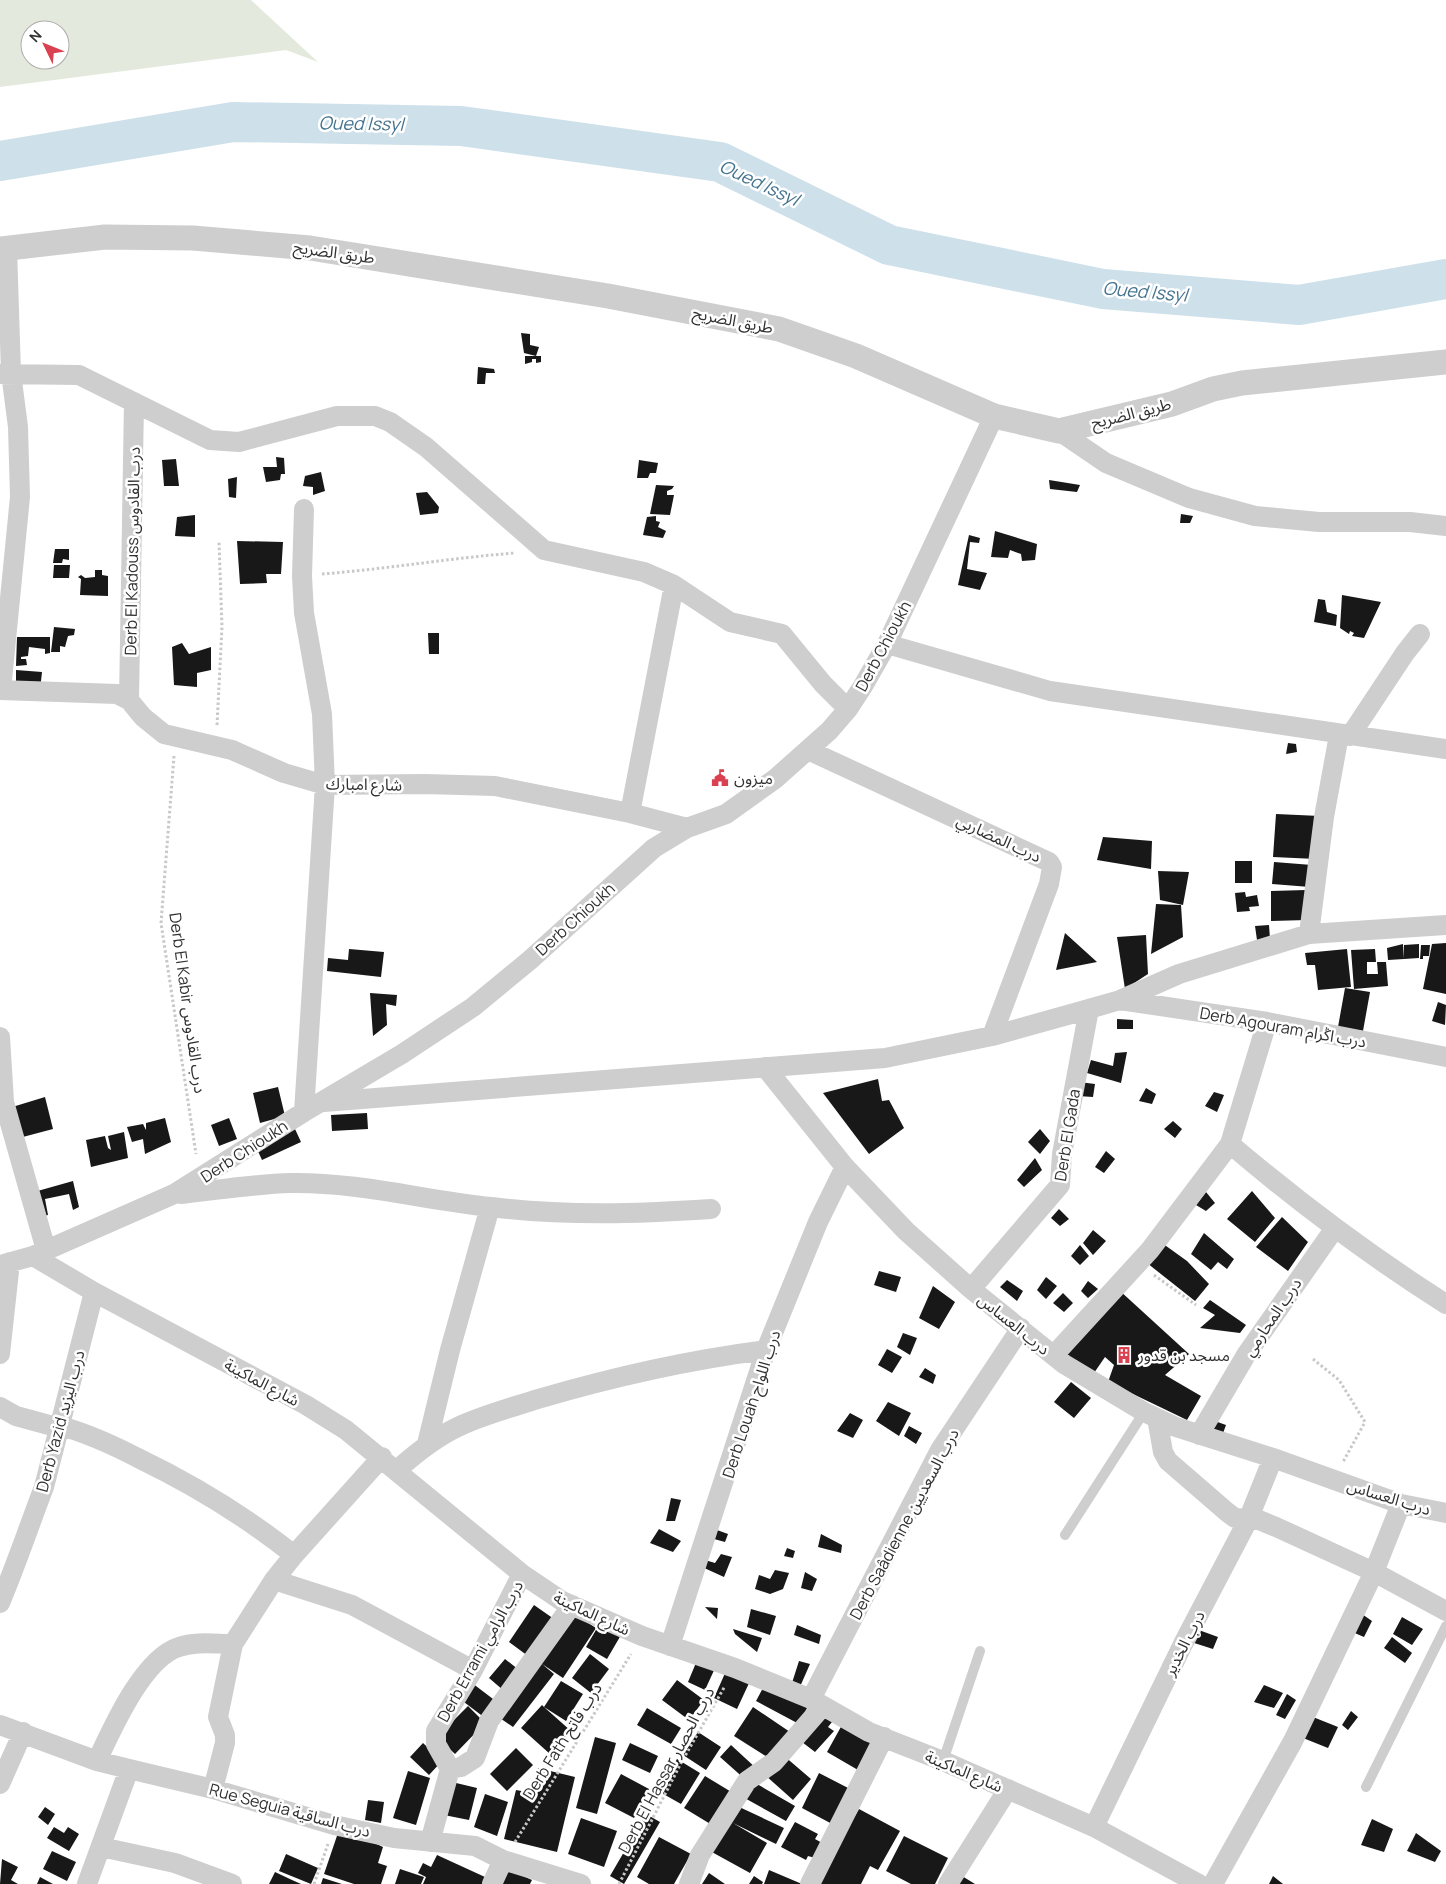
<svg xmlns="http://www.w3.org/2000/svg" width="1446" height="1884" viewBox="0 0 1446 1884" font-family="Manrope,'Noto Sans Arabic',sans-serif">
	<style>
		.green { fill: #e4e9dd; fill-rule: evenodd }
		.lines { fill: none; stroke-linecap: round; stroke-linejoin: round }
		.river { stroke: #cee0ea; stroke-width: 40 }
		.building { fill: #181818 }
		.path { stroke: #c8c8c8; stroke-width: 3; stroke-dasharray: 2.5 2.5; stroke-linecap: butt }
		.service { stroke: #cecece; stroke-width: 10 }
		.minor { stroke: #cecece; stroke-width: 20 }
		.tertiary { stroke: #cecece; stroke-width: 25 }
		.labels { text-anchor: middle; stroke-width: 5; stroke-linejoin: round; paint-order: stroke }
		.street-label { font-size: 16px; fill: #313131; stroke: #fff }
		.poi-label { font-size: 16px; fill: #313131; stroke: #fff; text-anchor: start }
		.water-label { font-size: 18px; font-style: italic; fill: #44738e; stroke: #fff }
	</style>
	<rect width="100%" height="100%" fill="#fff"/>
	<path class="green" d="M0,0H251L318,62L286,50L0,87ZM30,30H60V60H30Z"/>
	<g class="lines">
		<path class="river" d="M0,161L233,122L461,126L720,162L889,245L1103,289L1299,305L1446,279"/>
	</g>
	<path class="building" d="M521,333L530,334V345L539,347L536,356H541V362L536,363V359H532V362L525,364V356H536L524,353Z
		M478,367L494,369L495,373H486L485,384H477Z
		M276,457L284,458L285,474H281L280,480L266,482L263,467H277Z
		M176,459L179,486H164L162,460Z
		M639,460L658,463L656,473H650L648,478H637Z
		M321,472L325,491L313,495V487L303,486L305,476Z
		M237,477L236,498L229,497L228,479Z
		M1049,480L1080,485L1077,492L1050,489Z
		M656,485L674,486L672,489L667,491V495H674L670,515L650,514Z
		M427,492L439,507L438,513L420,515L416,493Z
		M1181,514L1193,516L1190,523H1180Z
		M195,515V537L175,536L177,517Z
		M656,516V521L660,522L658,527L666,531L663,538L643,535L647,517Z
		M995,531L1037,544L1035,560L1022,561L1021,554L1010,550L1008,558L991,557Z
		M969,535L980,538L979,543L970,542L967,569L987,573L980,590L958,585Z
		M237,541L283,542L281,574H266L267,583L240,584Z
		M55,549H69V560L63,559L62,563H53Z
		M54,565H70L69,578H53Z
		M95,570H102V575L108,576V596L80,595L81,579L78,577L81,575L85,578L95,577Z
		M1342,595L1381,602L1364,638L1352,636L1354,633L1350,631L1349,634L1340,628Z
		M1318,599L1325,600L1327,612L1337,615L1336,626L1314,622Z
		M54,627L75,629L74,635L68,636L65,647L60,646V652H51Z
		M428,633H439V654H429Z
		M17,637H50V653L45,654V649L29,647L28,656L21,657V659H26L27,665L16,666Z
		M182,643L189,654L211,647V670L197,673V687L174,685L172,647Z
		M16,670L42,672L40,690L16,686Z
		M1288,743L1296,744L1297,752L1286,754Z
		M1276,814L1320,816L1316,859L1273,857Z
		M1103,837L1152,841L1151,869L1097,860Z
		M1235,861H1252V883H1235Z
		M1274,862L1312,865L1310,887L1272,884Z
		M1158,871L1189,872L1183,905L1160,900Z
		M1306,890L1307,920L1271,921V891Z
		M1245,892L1246,897L1257,895L1259,906L1249,907L1250,911L1237,912L1235,893Z
		M1156,904L1181,905L1183,937L1151,954Z
		M1269,925L1270,939L1257,940L1255,926Z
		M1065,933L1097,962L1056,970Z
		M1146,935L1148,974L1125,989L1117,937Z
		M1446,943V994L1423,989L1432,944Z
		M1403,944L1404,959L1388,960L1387,948Z
		M1419,944V958L1404,959V945Z
		M1421,945H1430L1429,956H1423V959H1420Z
		M349,949L384,952L381,977L327,971L328,958L348,960Z
		M1347,949L1351,987L1318,990L1315,965H1307L1305,953Z
		M1375,949L1376,962H1367V974H1378L1377,962H1386L1388,986L1354,989L1351,950Z
		M1345,988L1370,992L1363,1031L1338,1027Z
		M370,993L397,995L396,1006L386,1004L387,1025L373,1036Z
		M1438,1002L1446,1005L1445,1025L1432,1021Z
		M1117,1019L1133,1020V1029H1117Z
		M1127,1052L1121,1083L1087,1073L1091,1060L1113,1066L1115,1053Z
		M878,1079L882,1101L889,1100L904,1128L869,1154L823,1093Z
		M1079,1082L1095,1084L1093,1097L1078,1096Z
		M278,1087L285,1116L260,1123L253,1093Z
		M1146,1088L1156,1094L1152,1104L1139,1101Z
		M1214,1092L1224,1095L1217,1112L1205,1106Z
		M45,1097L53,1129L19,1138L9,1108Z
		M367,1113L368,1129L332,1131L331,1115Z
		M165,1118L171,1142L145,1154L143,1139L132,1142L127,1127L143,1124L146,1130V1123Z
		M229,1118L237,1139L219,1146L211,1125Z
		M1173,1121L1182,1129L1175,1138L1164,1129Z
		M295,1129L301,1142L262,1160L256,1147Z
		M1040,1129L1050,1141L1040,1154L1028,1142Z
		M124,1132L128,1158L91,1167L86,1140L105,1136L108,1148L111,1150L108,1136Z
		M1106,1151L1115,1159L1104,1173L1095,1167Z
		M1035,1158L1042,1170L1024,1187L1017,1180Z
		M73,1181L79,1207L73,1210L69,1194L45,1199L48,1215L39,1217L34,1192Z
		M1252,1191L1275,1218L1255,1242L1227,1219Z
		M1206,1192L1215,1203L1206,1211L1196,1205Z
		M1059,1209L1069,1219L1060,1226L1051,1218Z
		M1282,1217L1308,1242L1288,1271L1256,1247Z
		M1093,1230L1106,1241L1093,1255L1083,1243Z
		M1204,1233L1234,1259L1227,1269L1218,1262L1211,1270L1191,1254Z
		M1162,1243L1187,1261L1209,1284L1195,1301L1147,1263Z
		M1080,1245L1089,1256L1080,1265L1071,1256Z
		M879,1271L901,1277L896,1292L874,1285Z
		M1046,1277L1057,1286L1046,1299L1037,1290Z
		M1007,1280L1023,1291L1017,1301L1000,1287Z
		M1088,1281L1098,1289L1088,1298L1081,1291Z
		M933,1286L955,1302L939,1329L919,1318Z
		M1119,1290L1189,1354L1165,1375L1201,1396L1187,1420L1108,1382L1114,1365L1105,1357L1094,1373L1058,1356Z
		M1063,1293L1073,1303L1064,1312L1053,1303Z
		M1210,1300L1246,1325L1240,1333L1200,1328L1215,1315L1203,1308Z
		M903,1333L917,1338L910,1355L897,1347Z
		M887,1349L902,1357L892,1373L878,1365Z
		M925,1368L936,1375L933,1384L919,1377Z
		M1071,1382L1091,1398L1074,1418L1054,1402Z
		M888,1402L911,1413L899,1436L876,1421Z
		M850,1413L863,1420L853,1438L837,1431Z
		M1212,1420L1226,1425L1222,1436L1206,1432Z
		M909,1426L922,1433L916,1444L904,1436Z
		M671,1498L681,1500L675,1521H666Z
		M659,1529L681,1541L673,1552L650,1543Z
		M717,1530L728,1534L725,1542L714,1539Z
		M821,1534L842,1545L841,1553L818,1547Z
		M787,1548L795,1551L793,1558L784,1556Z
		M721,1554L732,1557L724,1577L702,1567L705,1560L715,1563Z
		M775,1570L789,1573L783,1589L770,1594L755,1589L759,1575L770,1579Z
		M805,1572L817,1579L812,1591L801,1588Z
		M534,1605L554,1619L528,1656L509,1642Z
		M705,1607L718,1608L717,1619Z
		M751,1609L776,1616L770,1635L747,1627Z
		M1359,1612L1372,1621L1364,1637L1350,1631Z
		M573,1613L596,1628L563,1678L542,1664L554,1674L513,1727L497,1716Z
		M1402,1617L1423,1629L1412,1645L1393,1634Z
		M600,1623L621,1635L607,1659L586,1647Z
		M797,1625L821,1635L819,1644L794,1635Z
		M733,1629L762,1638L757,1652L735,1634Z
		M1196,1629L1218,1637L1213,1649L1191,1642Z
		M1392,1637L1412,1653L1405,1663L1384,1648Z
		M590,1654L609,1669L591,1693L572,1678Z
		M698,1658L716,1666L705,1690L688,1682Z
		M505,1659L519,1670L503,1690L489,1678Z
		M799,1661L810,1664L799,1689L791,1686Z
		M726,1671L750,1681L737,1709L714,1698Z
		M677,1680L704,1700L689,1720L662,1700Z
		M561,1681L583,1694L566,1721L544,1707L571,1731L550,1754L521,1728L542,1705L544,1707Z
		M472,1683L497,1702L485,1718L460,1699Z
		M765,1684L808,1706L799,1724L756,1701Z
		M1264,1685L1283,1693L1274,1708L1254,1702Z
		M1287,1694L1296,1700L1285,1719L1276,1715Z
		M468,1706L485,1723L455,1754L437,1737Z
		M753,1707L790,1732L772,1760L734,1736Z
		M647,1708L681,1728L671,1744L637,1725Z
		M1351,1711L1358,1717L1348,1730L1342,1725Z
		M823,1715L832,1722L828,1727L834,1731L815,1752L802,1742Z
		M1313,1717L1338,1727L1328,1748L1303,1738Z
		M842,1725L873,1743L858,1770L827,1752Z
		M698,1732L721,1747L706,1770L683,1755Z
		M595,1737L616,1743L597,1814L576,1808Z
		M423,1743L442,1761L429,1775L410,1757Z
		M630,1743L658,1756L650,1773L622,1760Z
		M731,1745L757,1769L747,1781L720,1757Z
		M516,1748L533,1765L507,1791L490,1774Z
		M783,1755L811,1779L793,1800L765,1775Z
		M677,1759L700,1773L681,1804L658,1791Z
		M538,1768L575,1777L557,1852L504,1839L516,1790L532,1793Z
		M408,1771L430,1778L416,1825L393,1818Z
		M819,1773L852,1790L834,1825L802,1808Z
		M621,1774L649,1789L634,1818L605,1803Z
		M705,1776L733,1793L712,1825L684,1808Z
		M750,1780L795,1806L786,1821L741,1796Z
		M452,1782L477,1788L469,1820L444,1815Z
		M485,1794L508,1802L497,1836L474,1827Z
		M368,1800L384,1802L381,1823L365,1820Z
		M735,1805L784,1828L776,1844L733,1823L767,1843L750,1873L710,1851Z
		M45,1807L55,1814L48,1825L38,1817Z
		M859,1809L900,1831L878,1870L870,1866L861,1884H815Z
		M646,1814L660,1822L624,1884L610,1876Z
		M581,1818L617,1831L604,1867L568,1854Z
		M1372,1819L1393,1829L1384,1852L1361,1845Z
		M795,1822L818,1834L815,1839L824,1844L815,1858L808,1856L806,1860L781,1847Z
		M54,1827L64,1833L68,1827L79,1834L69,1851L47,1838Z
		M340,1827L383,1847L378,1863L387,1866L381,1884H354L324,1874Z
		M1416,1833L1441,1851L1435,1862L1407,1851Z
		M904,1836L948,1858L935,1884H911L886,1871Z
		M659,1837L691,1854L674,1884H649L637,1877Z
		M52,1851L76,1862L67,1881L43,1869Z
		M286,1854L318,1868L311,1884L279,1871Z
		M437,1855L485,1877L482,1884H423L426,1877L418,1873L423,1863L431,1867Z
		M2,1859L18,1867L11,1880L18,1884H0Z
		M506,1868L532,1880L530,1884H498Z
		M400,1869L424,1877L421,1884H395Z
		M769,1870L802,1884H764Z
		M275,1872L292,1880L301,1884H269Z
		M709,1873L725,1884H702Z
		M754,1876L763,1882L762,1884H749Z
		M962,1876L975,1884H957Z
		M1273,1876L1283,1884H1269Z
		M40,1877L53,1884H37Z
		M323,1878L342,1884H321Z"/>
	<g class="lines">
		<path class="path" d="M322,574C387,569 450,558 515,553
			M217,725L222,627L219,542
			M174,756L161,923L196,1154
			M1154,1275L1196,1305
			M1313,1359L1339,1380L1365,1422L1343,1462
			M515,1842L631,1654
			M314,1884L328,1844
			M619,1884L681,1763L725,1686"/>
		<path class="service" d="M1065,1535L1144,1412
			M943,1761L980,1651
			M1366,1787L1446,1626"/>
		<path class="minor" d="M0,374L79,375L210,440L239,442L337,416H375L390,422L426,447L544,550L644,572L674,585L730,622L782,634L823,684L848,709
			M1059,431L1106,463L1189,498L1255,516L1319,522H1410L1446,526
			M887,644L1050,691L1446,749
			M0,690L117,694L129,700L143,717L164,734L232,750L284,773L325,785L425,784L495,786L630,813L687,828
			M1,690L20,497L18,427L11,373L7,248
			M129,700L134,402
			M1350,736L1405,653L1420,634
			M808,750L1049,862L1052,867L1049,884L992,1036
			M630,813L674,585
			M1309,934L1324,817L1339,735
			M1120,1000L1267,1022L1446,1057
			M0,1037L4,1102L46,1250
			M765,1067L845,1167L906,1231L971,1289L1064,1364L1144,1412L1176,1427L1273,1458L1401,1504L1446,1513
			M324,1102L885,1058L992,1036L1089,1009L1120,1000L1179,974L1309,934L1446,925
			M304,1112L325,785L322,714L304,613L302,576L304,509
			M1230,1144C1298,1202 1370,1256 1446,1304
			M181,1194C218,1190 255,1184 291,1183C358,1182 424,1200 491,1207C564,1216 637,1214 711,1209
			M33,1256L94,1292L306,1405L346,1430L522,1574L562,1601L642,1636L735,1668L811,1699L869,1732L943,1761L1094,1827L1199,1884
			M0,1265L33,1256L174,1194L304,1112L402,1054L473,1007L530,960L654,848L687,828L726,814L775,779L829,731L848,709L863,686L887,644L994,416
			M971,1289L1060,1185L1062,1154L1089,1009
			M0,1354L10,1262
			M1054,1355L1150,1250L1230,1144L1267,1022
			M0,1407L16,1416L60,1428
			M1157,1418L1163,1452L1168,1461L1227,1512L1235,1518L1259,1520L1276,1527L1374,1572L1446,1611
			M61,1426C89,1434 113,1445 138,1458C194,1485 245,1516 294,1555
			M1199,1435L1246,1355L1335,1228
			M427,1444L450,1350L490,1207
			M397,1470C417,1452 437,1436 462,1425C486,1414 513,1407 538,1399C613,1377 688,1360 766,1350
			M274,1580L352,1605L473,1670
			M0,1603C16,1565 29,1526 44,1487L94,1292
			M670,1646L766,1350L818,1222L845,1167
			M811,1699L940,1450L1021,1328
			M0,1725L97,1761L129,1769L213,1789L334,1825L394,1838L475,1846L503,1860L581,1884
			M97,1761C112,1729 143,1658 179,1647C196,1641 215,1644 233,1644L274,1580L294,1555L382,1457
			M450,1769L461,1767L475,1758L489,1721L572,1605
			M0,1784L23,1732
			M213,1789L225,1743V1735L218,1717L233,1644
			M1094,1827L1183,1644L1248,1520L1273,1458
			M430,1842L450,1769L436,1744V1731L473,1670L522,1574
			M101,1847L175,1863L232,1884
			M87,1884L129,1769
			M492,1884L503,1860
			M689,1884L700,1855L747,1781L774,1762L822,1707
			M810,1884L884,1737
			M948,1884L1008,1789
			M1213,1884L1293,1741L1374,1572L1401,1504"/>
		<path class="tertiary" d="M0,249L105,237L193,238L310,248L608,296L779,329L856,356L994,416L1059,431L1172,404L1213,389L1242,383L1446,362"/>
	</g>
	<defs>
		<g id="civic-bare" transform="scale(1.35)"><path d="M-.6-6.5H3V-4.5H.6V-3L4-1V1h2V6H-6V1h2V-1L-.6-3ZM-1.2 2.5V6h2.4V2.5Z" fill="#d94151" stroke="#fff" stroke-width="2.5" paint-order="stroke"/></g>
		<g id="building-bare" transform="scale(1.35)"><path d="M-4-6H4V6H1V3H-1V6H-4ZM-2.5-4.3h1.7v1.8h-1.7ZM.8-4.3h1.7v1.8H.8ZM-2.5-1h1.7V.8h-1.7ZM.8-1h1.7V.8H.8Z" fill="#d94151" stroke="#fff" stroke-width="2.5" paint-order="stroke"/></g>
	</defs>
	<g fill-rule="evenodd">
		<use href="#civic-bare" x="720" y="778"/>
		<use href="#building-bare" x="1124" y="1355"/>
	</g>
	<g class="labels">
		<g class="street-label">
			<text transform="translate(334 252) rotate(8)" y="6">طريق الضريح</text>
			<text transform="translate(733 320) rotate(11)" y="6">طريق الضريح</text>
			<text transform="translate(1131 413) rotate(-14)" y="6">طريق الضريح</text>
			<text transform="translate(132 551) rotate(-89)" y="6">Derb El Kadouss درب القادوس</text>
			<text transform="translate(883 646) rotate(-62)" y="6">Derb Chioukh</text>
			<text transform="translate(364 784) rotate(1)" y="6">شارع امبارك</text>
			<text transform="translate(999 838) rotate(25)" y="6">درب المضاربي</text>
			<text transform="translate(575 919) rotate(-42)" y="6">Derb Chioukh</text>
			<text transform="translate(188 1003) rotate(82)" y="6">Derb El Kabir درب القادوس</text>
			<text transform="translate(1283 1027) rotate(10)" y="6">Derb Agouram درب اڭرام</text>
			<text transform="translate(1067 1135) rotate(-81)" y="6">Derb El Gada</text>
			<text transform="translate(244 1151) rotate(-33)" y="6">Derb Chioukh</text>
			<text transform="translate(1272 1317) rotate(-56)" y="6">درب المحارمي</text>
			<text transform="translate(1014 1324) rotate(39)" y="6">درب العساس</text>
			<text transform="translate(262 1382) rotate(28)" y="6">شارع الماكينة</text>
			<text transform="translate(751 1404) rotate(-72)" y="6">Derb Louah درب اللواح</text>
			<text transform="translate(60 1421) rotate(-75)" y="6">Derb Yazid درب اليزيد</text>
			<text transform="translate(1389 1497) rotate(17)" y="6">درب العساس</text>
			<text transform="translate(904 1524) rotate(-62)" y="6">Derb Saâdienne درب السعديين</text>
			<text transform="translate(592 1613) rotate(25)" y="6">شارع الماكينة</text>
			<text transform="translate(1184 1643) rotate(-63)" y="6">درب الخدير</text>
			<text transform="translate(480 1651) rotate(-61)" y="6">Derb Errami درب الرامي</text>
			<text transform="translate(562 1741) rotate(-58)" y="6">Derb Fath درب فاتح</text>
			<text transform="translate(666 1770) rotate(-62)" y="6">Derb El Hassar درب الحصار</text>
			<text transform="translate(964 1771) rotate(23)" y="6">شارع الماكينة</text>
			<text transform="translate(290 1810) rotate(15)" y="6">Rue Seguia درب الساقية</text>
		</g>
		<g class="poi-label">
			<text x="734" y="784">ميزون</text>
			<text x="1138" y="1361">مسجد بن قدور</text>
		</g>
		<g class="water-label">
			<text transform="translate(361 124) rotate(1)" y="6">Oued Issyl</text>
			<text transform="translate(759 183) rotate(25)" y="6">Oued Issyl</text>
			<text transform="translate(1145 292) rotate(5)" y="6">Oued Issyl</text>
		</g>
	</g>
	<g transform="translate(45 45) rotate(313)"><circle r="24" fill="#ffffff" stroke="#adadad"/>
	<path d="M0-4L9 19L0 12L-9 19Z" fill="#d94151"/>
	<text y="-8" font-size="14" font-weight="bold" text-anchor="middle" fill="#313131">N</text>
	</g>
</svg>
